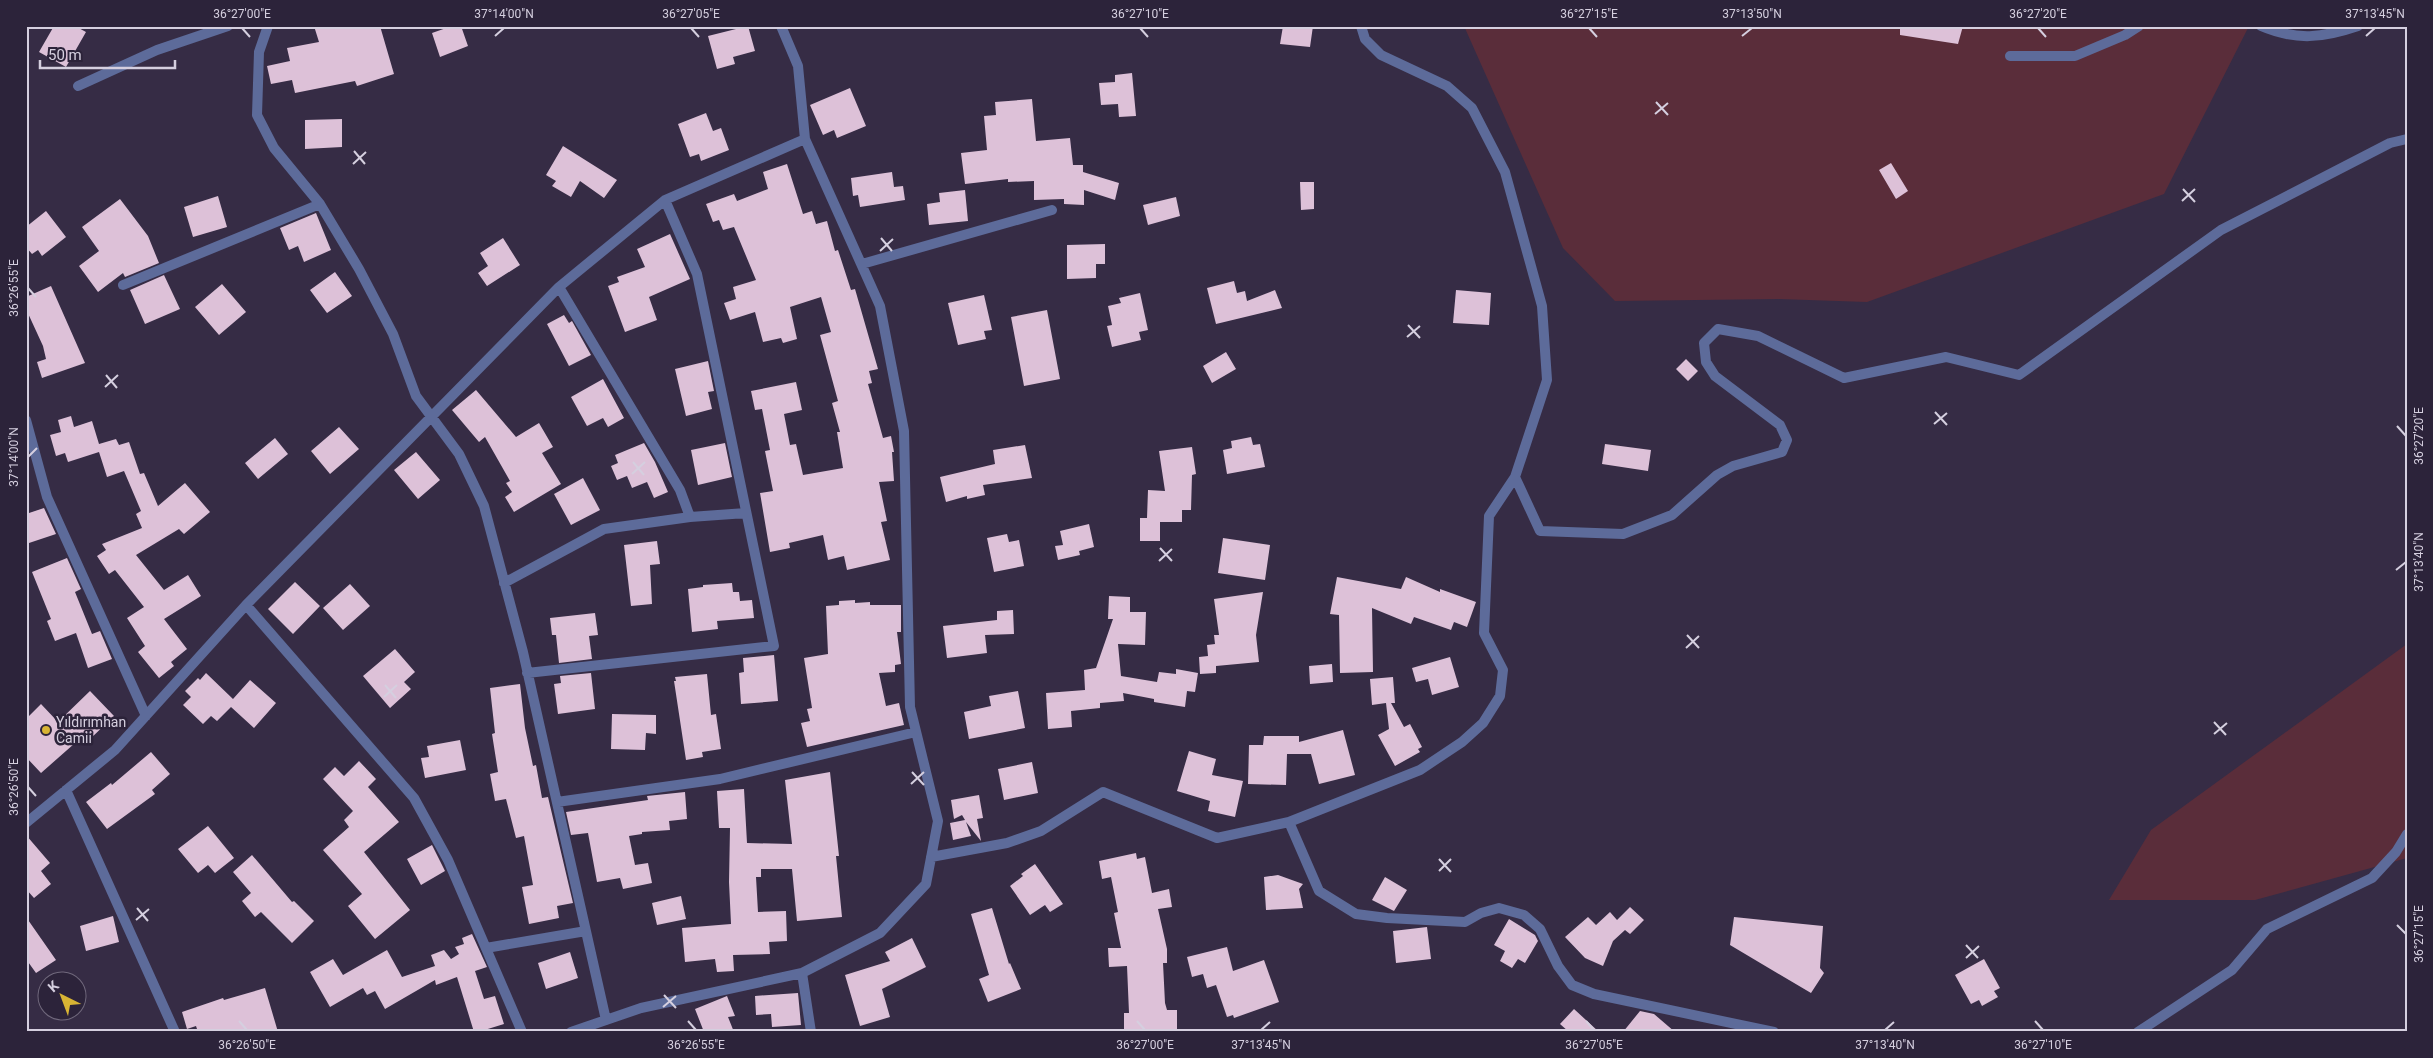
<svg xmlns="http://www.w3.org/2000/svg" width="2433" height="1058" viewBox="0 0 2433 1058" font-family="Roboto,sans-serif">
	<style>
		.green { fill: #5a2d3a }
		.building { fill: #ddc1d8 }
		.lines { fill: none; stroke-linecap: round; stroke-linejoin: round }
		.street { stroke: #5d6b9a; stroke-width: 10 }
		.ticks { fill: none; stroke: #d5cfdf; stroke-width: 2 }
		.poi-dot { fill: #d8b434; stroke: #2c233a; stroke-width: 2 }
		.labels { text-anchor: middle; stroke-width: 5; stroke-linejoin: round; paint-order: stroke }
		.poi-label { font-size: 14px; fill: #d5cfdf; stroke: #2c233a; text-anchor: start }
		.neatline { fill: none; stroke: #d5cfdf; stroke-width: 2 }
		.ticks-label { font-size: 12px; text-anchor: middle; fill: #d5cfdf }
	</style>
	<rect width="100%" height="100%" fill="#362c45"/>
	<path class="green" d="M1464,26H2249L2164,194L1867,302L1779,299L1615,301L1563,248Z
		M2407,644V858L2255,900H2109L2151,830Z"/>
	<path class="building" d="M54,26H75L86,32L66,67L39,52Z
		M314,26H380L394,74L357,86L355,81L295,93L292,80L271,84L267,66L290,61L287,48L319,42Z
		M452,26H461L468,46L440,57L432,33Z
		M748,26L755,51L733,57L735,64L717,69L708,36Z
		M1283,26H1313L1310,47L1280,44Z
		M1900,26H1963L1958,44L1900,35Z
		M1132,73L1136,116L1119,117L1118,104L1101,105L1099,83L1115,82V75Z
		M850,88L866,126L837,138L834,130L823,135L810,105Z
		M1032,99L1036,141L1070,138L1073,165H1083V172L1119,183L1115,200L1084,190V205L1064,204V199L1034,200V181L1008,182V179L965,184L961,153L987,150L984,116L996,115L995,102Z
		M706,113L713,131L721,128L729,150L701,161L699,154L690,157L678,124Z
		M342,119V147L305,149V120Z
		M563,146L617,180L604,198L580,181L571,197L552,186L556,181L546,175Z
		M1891,163L1908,191L1896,199L1879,170Z
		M787,164L803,214L812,211L816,224L827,221L835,251L838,250L851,290L855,289L878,369L869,371L872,383L868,384L883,438L891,436L894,452H892L894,481L879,482L887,521L881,522L890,560L847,570L844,556L828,560L823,535L789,543L790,548L770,552L760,493L773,491L765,451L770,450L762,409L755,410L751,391L796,382L802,410L784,414L790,445L796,444L803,475L843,468L837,432H840L832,403L838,401L820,335L831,332L821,297L790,307L797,339L783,343L781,338L763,342L755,312L730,320L724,303L736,299L733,287L756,280L734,227L723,230L719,220L713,222L706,204L734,194L737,201L768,189L763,172Z
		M892,172L894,187L903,186L905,200L860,207L858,195L853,196L851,178Z
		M1300,182H1314V209L1301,210Z
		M965,190L968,221L929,225L927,204L940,202L939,193Z
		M218,196L227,227L193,237L184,207Z
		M1176,197L1180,216L1148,225L1143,205Z
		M120,199L148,236L159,263L125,277L123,273L98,292L79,266L99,251L82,227Z
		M46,211L66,237L42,256L38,250L32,254L26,247V227Z
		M316,213L331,250L304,262L298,246L289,250L280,228Z
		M670,234L690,279L649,297L657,320L625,332L608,286L619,282L617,277L645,267L637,249Z
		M503,238L520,265L487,286L478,273L488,266L480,253Z
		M1105,244V264H1096V278L1067,279V245Z
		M335,272L352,296L327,313L310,290Z
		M164,275L180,309L145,324L130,290Z
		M1234,281L1237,293L1245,291L1247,301L1275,290L1282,308L1216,324L1207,288Z
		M222,284L246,312L219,335L195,307Z
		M51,286L85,363L42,378L37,362L46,359L43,346L26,309V297Z
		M1456,290L1491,293L1489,325L1453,323Z
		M1140,293L1148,330L1139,332L1141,340L1112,347L1107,326L1112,325L1108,306L1121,303L1119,298Z
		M984,295L992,330L984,331L986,339L958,345L948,303Z
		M1047,310L1060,379L1024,386L1011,317Z
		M564,315L569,323L572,321L591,355L569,366L547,324Z
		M1226,352L1236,369L1212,383L1203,366Z
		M1686,359L1698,371L1688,381L1676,369Z
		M708,361L714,391L708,392L712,409L686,416L675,369Z
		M603,379L624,418L608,427L603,418L587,426L571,397Z
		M476,390L516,437L539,423L553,447L542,453L561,484L514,512L505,497L512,492L506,483L510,481L485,437L479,442L452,410Z
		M71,416L74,427L92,421L99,444L116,439L119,445L129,442L140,474L144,473L158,506L185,483L210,512L184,534L179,529L136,555L164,590L188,575L201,596L164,619L187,649L171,662L174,666L159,678L138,652L145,646L127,618L144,607L115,570L109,574L97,556L106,550L102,544L142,528L136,514L141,511L124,471L107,477L99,452L68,462L65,453L56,456L50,435L61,432L58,420Z
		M339,427L359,449L330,474L311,451Z
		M1251,437L1253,445L1260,444L1265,467L1227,474L1223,450L1232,448L1231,441Z
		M275,438L288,454L258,479L245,463Z
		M644,443L655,462L668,492L654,498L647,482L632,488L627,476L617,480L611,466L618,463L615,455Z
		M725,443L732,477L698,485L691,450Z
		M1605,444L1651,450L1648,471L1602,464Z
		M1025,445L1032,478L983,485L985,495L967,499V496L946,502L940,477L995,464L993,450Z
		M1192,447L1196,474L1192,475L1191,510H1182V522H1160V541H1140V518H1147L1148,490L1165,491L1159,451Z
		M416,452L440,480L418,499L394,470Z
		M583,478L600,510L571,525L554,494Z
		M44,508L56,534L26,544V514Z
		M1089,524L1094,547L1079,551L1080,555L1058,560L1055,546L1063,545L1060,531Z
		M1007,534L1009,542L1019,540L1024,566L994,572L987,538Z
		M1223,538L1270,545L1265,580L1218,573Z
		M657,541L660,564L650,565L652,604L631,606L624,545Z
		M67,558L81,589L75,592L92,634L100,631L112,659L88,668L76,633L55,641L47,621L51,619L32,572Z
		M1337,577L1401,589L1406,577L1440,592V589L1476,602L1467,627L1454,622L1451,630L1414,617L1411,624L1372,608L1373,672L1340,673L1339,615L1330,614Z
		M295,582L320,606L293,634L268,609Z
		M732,583L733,592H739L740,601L752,600L754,618L717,621L718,629L692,632L688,589L703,587V585Z
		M350,584L370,606L343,630L323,608Z
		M1263,592L1256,635L1259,662L1216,666V673L1200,674L1199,657L1208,656L1207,645L1215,644L1214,635H1219L1214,599Z
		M1109,596L1130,597V612H1146L1145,645L1118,644L1121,676L1157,682L1159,672L1176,674V669L1198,673L1195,692L1187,691L1185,707L1154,702V699L1123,693L1124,701L1100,703V708L1071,711L1072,727L1048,729L1046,693L1085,690L1084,670L1096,668L1113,619H1108Z
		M855,600V603L870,602V605H901V632H897L901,664L895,665V672L879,673L886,706L899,703L904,725L807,747L801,723L810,721L807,709L812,708L804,658L828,654L826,606L839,605V601Z
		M1013,610L1014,634L985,635L987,653L947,658L943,626L997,620V611Z
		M595,613L598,635L589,636L592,659L559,663L556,635H552L550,618Z
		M395,649L415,672L404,682L411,689L390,708L363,676Z
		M774,655L778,701L741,704L739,673L744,672L743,658Z
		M1450,657L1459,687L1432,695L1428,679L1416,682L1412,668Z
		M1332,664L1333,682L1310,684L1309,666Z
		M206,673L233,699L250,680L276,703L254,728L231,707L217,721L211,716L203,724L183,705L191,697L185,691L198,678L200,680Z
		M591,673L595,709L558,714L554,684L561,683L560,676Z
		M707,674L711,715L716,714L721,749L702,752L703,757L686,760L674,681H676L675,677Z
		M1393,677L1395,703H1391L1404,727L1410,724L1422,747L1418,749L1420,752L1395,766L1378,735L1389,729L1386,703L1372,705L1370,679Z
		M520,684L525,728L533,766L536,765L542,798L548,797L573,903L557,906L559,918L529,924L522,887L533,885L524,836L516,838L506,799L495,801L490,774L498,772L492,734L495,733L490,688Z
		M90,691L114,716L88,741L83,736L41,773L26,757V719L41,704L58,722Z
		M1018,691L1025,728L969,739L964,712L991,706L989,696Z
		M612,714L656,715V734L646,733L645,750L611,749Z
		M1343,730L1355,775L1319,784L1311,754H1287L1286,785L1248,784L1249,745H1263L1264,736H1299V742Z
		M460,740L466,770L425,778L421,758L429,757L427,746Z
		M1189,751L1216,759L1212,775L1243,781L1235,817L1208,811L1210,801L1177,791Z
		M151,752L170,774L152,790L155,794L107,829L86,802L111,783L112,785Z
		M359,761L376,779L368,787L399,822L364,852L410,910L375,939L348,906L362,894L323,850L349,827L344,820L353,811L323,779L335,767L344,776Z
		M1032,762L1038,793L1004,800L998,769Z
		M830,772L839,856H836L842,917L797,921L792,869H761V877H756L758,912L786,911L787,941L769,942L770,954L733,955L734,971L717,972L715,959L685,962L682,928L731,924L729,882L730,828H719L717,791L744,789L747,843L792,844L785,780Z
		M685,792L687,819L669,821L670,830L642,832V834L629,836L635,865L648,863L652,883L623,889L620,878L597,882L588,833L571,835L566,812L648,800L647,796Z
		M979,795L983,818L977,819L981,841L966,822L971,836L953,840L950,823L965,820L962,815L954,819L951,800Z
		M208,826L234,858L215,873L208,865L198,873L178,849Z
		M26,835L50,863L41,871L51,884L34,898L26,889Z
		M432,845L445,871L421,885L407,859Z
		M1136,853L1137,859L1145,857L1152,893L1169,889L1172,907L1158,909L1167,949V963H1163L1165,1003L1167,1010H1177V1032L1124,1030V1013H1129L1127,966L1109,967L1108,948H1121L1114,913L1118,912L1111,877L1102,879L1099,861Z
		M252,855L292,902L294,901L314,921L292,943L261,912L255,917L242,901L251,893L233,872Z
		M1035,864L1063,904L1050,912L1045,905L1030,915L1010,886L1023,876L1021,874Z
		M1278,875L1303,884L1299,889L1303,908L1266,910L1264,877Z
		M1385,877L1407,890L1394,911L1372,900Z
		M681,896L686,919L657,925L652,903Z
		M1630,907L1644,920L1630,934L1625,930L1613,941L1603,966L1585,958L1565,937L1588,917L1596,925L1610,912L1617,920Z
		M992,908L1009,964L1010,963L1021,989L988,1002L979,979L989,975L971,914Z
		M113,916L119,942L86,951L80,926Z
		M26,917L56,960L36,973L26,959Z
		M1734,917L1823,926L1820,968L1824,973L1811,993L1730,945Z
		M1509,919L1535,935L1538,941L1525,963L1518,959L1512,968L1500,961L1505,951L1494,945Z
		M1427,927L1431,959L1396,963L1393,931Z
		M472,934L487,967L475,971L484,999L495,996L504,1024L478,1032H474L457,977L436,985L435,980L385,1009L375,991L367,995L363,988L330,1007L310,972L333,959L343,975L387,950L402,977L435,966L431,955L444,950L451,959L459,954L455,947L464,944L462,938Z
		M912,938L926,967L882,989L890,1017L860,1026L845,975L890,961L885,952Z
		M1227,947L1233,971L1264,960L1279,1002L1234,1018L1233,1015L1227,1017L1216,985L1207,988L1203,974L1192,977L1187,957Z
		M570,952L578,978L546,989L538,963Z
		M1984,959L2000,988L1994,991L1998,997L1982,1006L1979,1000L1971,1004L1955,975Z
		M265,988L278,1032H198L196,1026L187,1029L182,1012L223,998L224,1000Z
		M798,993L801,1025L772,1027L771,1014L756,1015L755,996Z
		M727,996L735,1016L728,1017L734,1032H704L695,1009Z
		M1574,1009L1599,1032H1569L1560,1024Z
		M1640,1011L1654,1014L1675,1032H1623Z"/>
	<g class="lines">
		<path class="street" d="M268,26L259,52L257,115L274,148L320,204L359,269L393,334L416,396L459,454L484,506L523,652L606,1020
			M2261,26C2296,41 2323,38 2358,26
			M2010,56H2075L2125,35L2139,26
			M78,86L157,50L228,26
			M862,264L1052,210
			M123,285L320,204
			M559,287L680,490L690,517
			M26,420L47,497L146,716
			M1515,477L1540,531L1623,534L1672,515L1717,475L1733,466L1782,452L1787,440L1780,425L1715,376L1706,362L1704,343L1718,329L1758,336L1844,378L1946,357L2019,375L2221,230L2390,143L2407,139
			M504,583L604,529L690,517L746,513
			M246,605L414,798L448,860L522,1032
			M527,673L774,646L697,274L665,200
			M66,790L175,1032
			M557,802L720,779L916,732
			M1289,822L1319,891L1356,914L1387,918L1465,922L1481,913L1499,908L1524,915L1540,929L1558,966L1572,985L1594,994L1774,1032
			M26,823L115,750L246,605L559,287L665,200L805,139
			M931,857L1007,843L1041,831L1103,792L1217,838L1289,822L1420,770L1462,742L1483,723L1500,696L1503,670L1484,633L1489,516L1515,477L1547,380L1542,306L1505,172L1472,108L1447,86L1381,55L1365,39L1361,26
			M486,948L586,931
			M802,973L811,1032
			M571,1032L641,1008L802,973L880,933L926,884L938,821L910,707L904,431L880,306L805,139L798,66L781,26
			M2138,1032L2232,970L2267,929L2372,878L2396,852L2407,834"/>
	</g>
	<path class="ticks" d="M242,28L250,37M691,28L699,37M1140,28L1148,37M1589,28L1597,37M2038,28L2046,37M495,36L504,28M1742,36L1752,28M2366,36L2375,28M1656,102L1668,115M1655,114L1668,103M354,151L365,164M353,164L366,152M2183,189L2195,202M2182,201L2195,189M881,238L892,251M880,251L893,239M28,288L36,297M1408,325L1420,338M1407,337L1420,326M106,375L117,388M105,387L118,375M1935,412L1947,425M1934,424L1947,413M2397,426L2406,436M28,457L37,448M633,462L644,475M632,474L645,462M1160,548L1172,561M1159,561L1172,549M2396,570L2406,562M1687,635L1699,648M1686,648L1699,636M385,685L396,698M384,697L397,685M2214,722L2226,735M2214,734L2227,723M912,772L924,785M911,784L924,772M28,787L36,796M1439,859L1451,872M1439,871L1451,859M137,908L148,921M136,920L149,909M2397,925L2406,934M1966,945L1978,958M1966,958L1979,946M664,995L676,1008M663,1007L676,996M239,1021L247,1030M688,1021L696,1030M1137,1021L1145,1030M1586,1021L1594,1030M2035,1021L2043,1030M1261,1030L1270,1022M1885,1030L1894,1022"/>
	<circle class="poi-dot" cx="46" cy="730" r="5"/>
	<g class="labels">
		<g class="poi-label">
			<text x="56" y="727">Yıldırımhan<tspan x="56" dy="16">Camii</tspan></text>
		</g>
	</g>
	<rect width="2433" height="1058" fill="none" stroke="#2c233a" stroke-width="55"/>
	<g transform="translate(62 996) rotate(318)"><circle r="24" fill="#2c233a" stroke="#70687c"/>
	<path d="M0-4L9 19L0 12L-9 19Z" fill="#d8b434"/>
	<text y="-8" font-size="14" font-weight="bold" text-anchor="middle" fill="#d5cfdf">K</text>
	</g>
	<path d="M40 60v8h135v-8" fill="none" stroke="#d5cfdf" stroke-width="2.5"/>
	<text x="48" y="60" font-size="15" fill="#d5cfdf" stroke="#2c233a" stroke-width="4" paint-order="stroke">50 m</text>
	<rect x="28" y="28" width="2378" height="1002" class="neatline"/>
	<g class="ticks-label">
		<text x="242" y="18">36°27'00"E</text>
		<text x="504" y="18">37°14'00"N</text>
		<text x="691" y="18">36°27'05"E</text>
		<text x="1140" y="18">36°27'10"E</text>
		<text x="1589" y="18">36°27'15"E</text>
		<text x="1752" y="18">37°13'50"N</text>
		<text x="2038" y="18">36°27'20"E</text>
		<text x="2375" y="18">37°13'45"N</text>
		<text transform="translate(14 288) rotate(-90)" y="4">36°26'55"E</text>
		<text transform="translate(2419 436) rotate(-90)" y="4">36°27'20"E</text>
		<text transform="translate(14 457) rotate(-90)" y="4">37°14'00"N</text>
		<text transform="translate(2419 562) rotate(-90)" y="4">37°13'40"N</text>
		<text transform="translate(14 787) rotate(-90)" y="4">36°26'50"E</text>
		<text transform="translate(2419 934) rotate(-90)" y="4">36°27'15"E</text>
		<text x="247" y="1049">36°26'50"E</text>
		<text x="696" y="1049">36°26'55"E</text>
		<text x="1145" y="1049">36°27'00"E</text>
		<text x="1261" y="1049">37°13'45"N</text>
		<text x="1594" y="1049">36°27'05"E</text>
		<text x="1885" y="1049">37°13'40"N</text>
		<text x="2043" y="1049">36°27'10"E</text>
	</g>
</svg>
